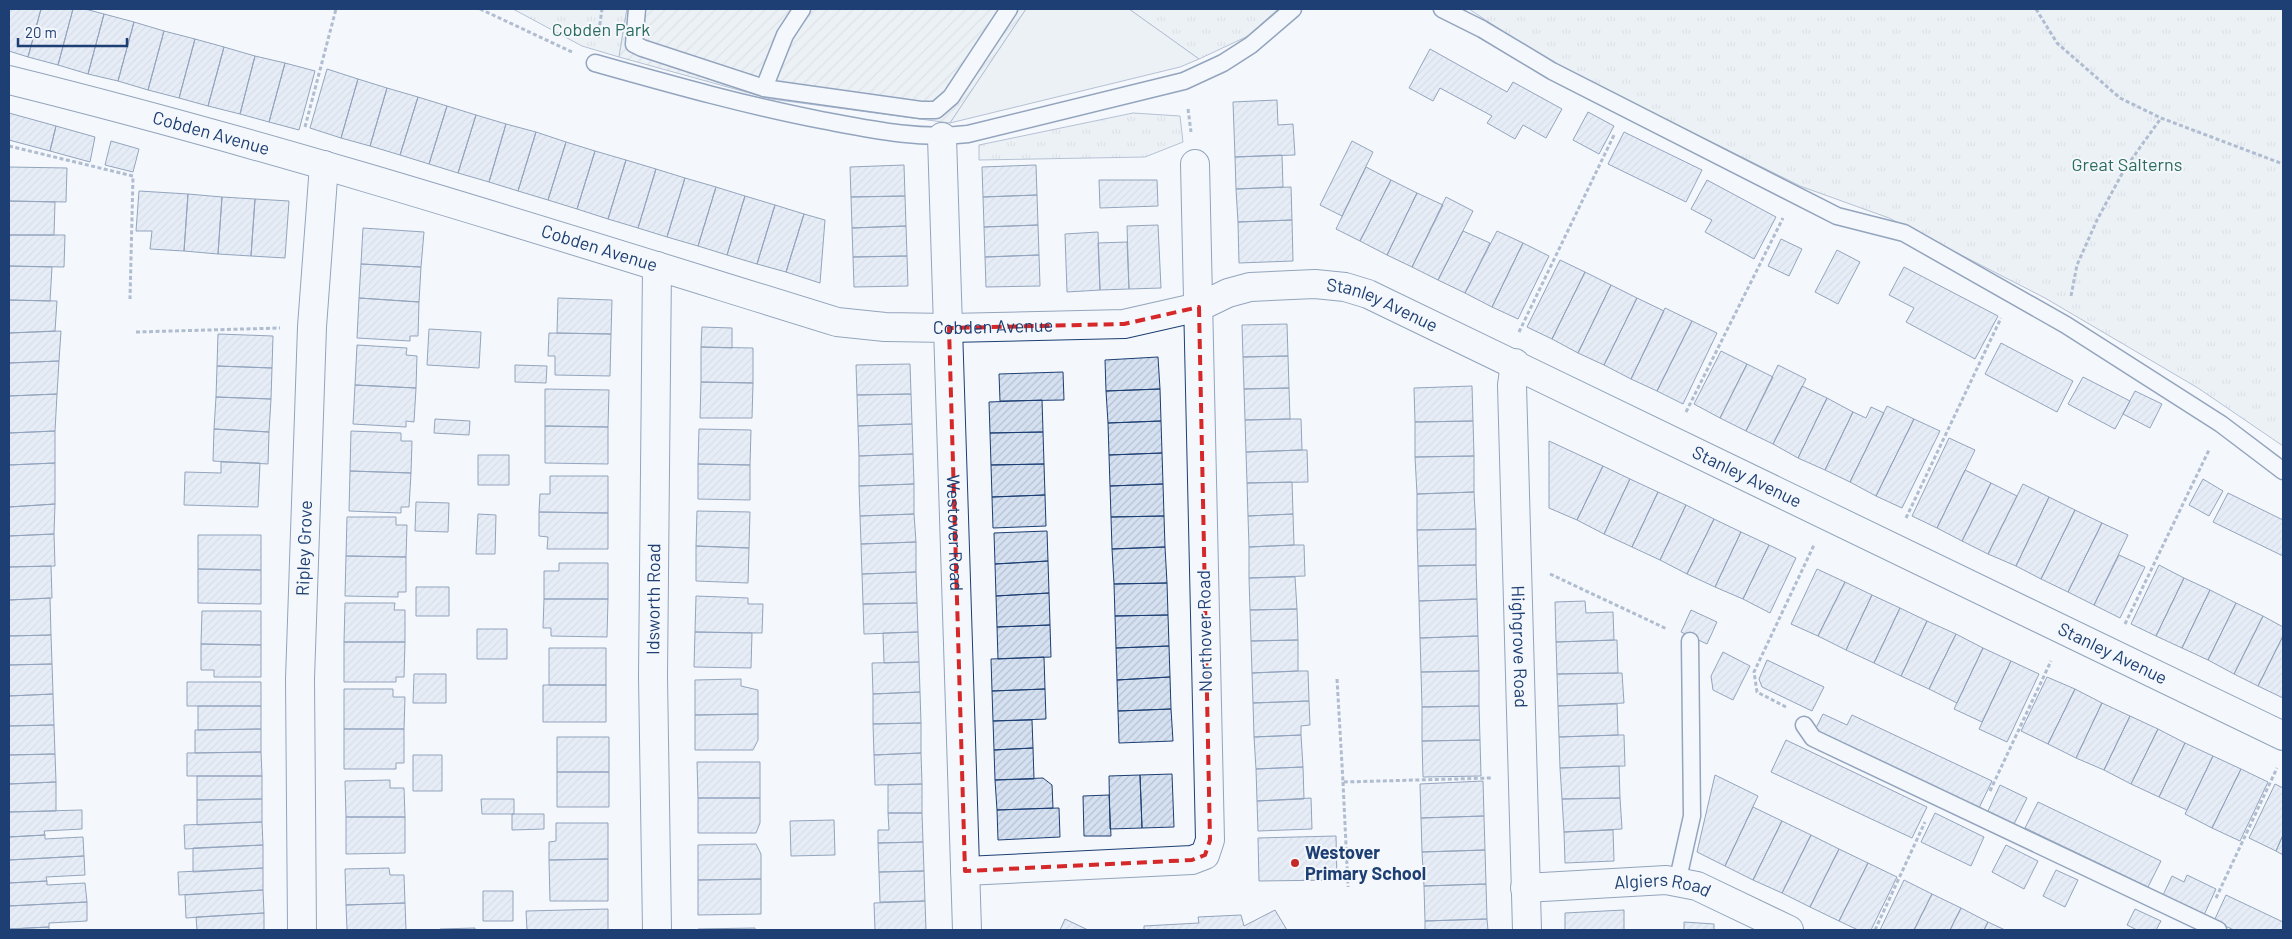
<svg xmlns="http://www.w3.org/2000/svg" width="2292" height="939" viewBox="0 0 2292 939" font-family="Barlow,sans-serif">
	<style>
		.grass { fill: url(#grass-tufts); stroke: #687fa3 }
		.garden { fill: url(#garden-furrows); stroke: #687fa3 }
		.parking { fill: #e3e8f0; stroke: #687fa3 }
		.building { fill: url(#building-hatch); stroke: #1d3f73 }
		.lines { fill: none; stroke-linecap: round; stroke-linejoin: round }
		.service-casing { stroke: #1d3f73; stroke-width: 19 }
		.minor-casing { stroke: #1d3f73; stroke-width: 30 }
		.path { stroke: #5e769c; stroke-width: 3; stroke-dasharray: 4 2.5; stroke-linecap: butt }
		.service { stroke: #f4f7fb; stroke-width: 16 }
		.minor { stroke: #f4f7fb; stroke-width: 28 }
		.marked { fill: none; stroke: #d62828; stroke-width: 4; stroke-dasharray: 10 6; stroke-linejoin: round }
		.poi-dot { fill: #c62828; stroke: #f4f7fb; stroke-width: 2 }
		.labels { text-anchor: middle; stroke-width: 4; stroke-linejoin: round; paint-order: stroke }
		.park-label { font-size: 18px; fill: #2c6c60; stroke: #f4f7fb }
		.street-label { font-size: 18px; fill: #1d3f73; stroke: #f4f7fb }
		.poi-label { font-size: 18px; font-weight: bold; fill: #1d3f73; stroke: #f4f7fb; text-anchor: start }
	</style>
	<defs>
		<pattern id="grass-tufts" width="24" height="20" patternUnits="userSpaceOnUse" patternTransform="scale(1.25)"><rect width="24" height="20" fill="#e3e9f0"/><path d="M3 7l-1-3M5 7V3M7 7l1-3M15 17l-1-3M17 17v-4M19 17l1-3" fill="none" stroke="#c2c9d1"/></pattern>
		<pattern id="garden-furrows" width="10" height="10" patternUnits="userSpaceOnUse" patternTransform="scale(1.25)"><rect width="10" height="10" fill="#e3e9f0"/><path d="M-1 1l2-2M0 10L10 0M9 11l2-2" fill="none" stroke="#c2c9d1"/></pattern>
		<pattern id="building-hatch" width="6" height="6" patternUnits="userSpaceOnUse" patternTransform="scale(1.25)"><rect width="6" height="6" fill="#d5e0f0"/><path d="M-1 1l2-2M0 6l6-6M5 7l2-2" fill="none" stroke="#b6c1d1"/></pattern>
	</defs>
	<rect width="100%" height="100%" fill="#f4f7fb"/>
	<path class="grass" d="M513,9H627L619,57L582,46Z
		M1129,9H1278L1248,36L1199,59Z
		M1469,9H2283V446L2198,388L2045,298L1889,218L1800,186L1541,57Z
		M1133,113L1180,116L1183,142L1145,157L979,160V145Z"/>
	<path class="garden" d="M627,9H1026L950,123L771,99L619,57Z"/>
	<path class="parking" d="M1026,9H1129L1199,59L1180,67L950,123Z"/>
	<path class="building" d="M9,9H41L28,57L9,51Z
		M41,9H73L58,65L28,57Z
		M73,9H85L104,14L88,74L58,65Z
		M104,14L134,22L118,81L88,74Z
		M134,22L164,31L148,90L118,81Z
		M164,31L195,39L179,98L148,90Z
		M195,39L224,47L208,106L179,98Z
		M224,47L255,56L240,114L208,106Z
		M1430,49L1507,92L1513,82L1562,109L1546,138L1523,125L1515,139L1487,123L1492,116L1440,88L1433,101L1409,88Z
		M255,56L285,63L269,122L240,114Z
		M285,63L315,71L299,130L269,122Z
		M327,69L358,79L341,138L310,128Z
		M358,79L387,88L370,146L341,138Z
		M387,88L418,97L400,155L370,146Z
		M418,97L447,106L429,164L400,155Z
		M1277,100L1278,125L1293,124L1295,155L1235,157L1233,102Z
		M447,106L476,115L458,173L429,164Z
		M1588,112L1614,126L1599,154L1573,140Z
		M9,113L56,126L50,151L9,140Z
		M476,115L506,124L489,182L458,173Z
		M506,124L536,132L518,191L489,182Z
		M56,126L95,137L90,162L50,151Z
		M536,132L566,142L548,200L518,191Z
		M1624,132L1702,170L1686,202L1608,164Z
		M111,141L139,149L133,172L105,165Z
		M1352,141L1373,152L1342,216L1320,205Z
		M566,142L595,151L577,209L548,200Z
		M595,151L626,160L608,219L577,209Z
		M1282,155L1283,187L1236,189L1235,157Z
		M626,160L656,169L638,228L608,219Z
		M904,165L905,196L851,197L850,167Z
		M1036,165L1037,195L983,197L982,167Z
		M9,167L67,168L66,202L9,201Z
		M1366,167L1391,180L1360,241L1336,229Z
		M656,169L685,178L667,237L638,228Z
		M685,178L716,187L698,246L667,237Z
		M1099,180H1157L1158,206L1100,208Z
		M1391,180L1417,193L1387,255L1360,241Z
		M1707,180L1776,217L1754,259L1705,232L1712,220L1691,209Z
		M716,187L745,196L727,255L698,246Z
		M1291,187L1292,220L1238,222L1236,189Z
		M139,191L188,194L184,251L150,249L152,231H136Z
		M1417,193L1443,205L1412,267L1387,255Z
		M188,194L222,197L218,254L184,251Z
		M1037,195L1038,225L984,227L983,197Z
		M745,196L775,205L757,264L727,255Z
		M905,196L906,226L852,228L851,197Z
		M222,197L255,199L251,256L218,254Z
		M1446,197L1473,211L1438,280L1412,267Z
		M255,199L289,201L285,258L251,256Z
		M9,201L55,202L54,235H9Z
		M775,205L804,214L786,272L757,264Z
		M804,214L825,220L820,283L786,272Z
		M1292,220L1293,261L1239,263L1238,222Z
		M1038,225L1039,255L985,257L984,227Z
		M1158,225L1161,288L1129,289L1127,226Z
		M906,226L907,256L853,257L852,228Z
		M363,228L424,232L421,267L361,264Z
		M1463,231L1490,243L1465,293L1438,280Z
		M1497,231L1523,243L1492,307L1465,293Z
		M1098,232L1100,290L1067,292L1065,234Z
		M9,235H65L64,267L9,266Z
		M1781,239L1802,249L1789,276L1768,266Z
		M1127,242L1129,289L1100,290L1098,243Z
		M1523,243L1549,256L1518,319L1492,307Z
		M1837,250L1860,262L1838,304L1815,292Z
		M1039,255L1040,286L986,287L985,257Z
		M907,256L908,286L854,287L853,257Z
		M1560,260L1585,272L1552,339L1527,327Z
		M361,264L421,267L419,302L359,298Z
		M9,266L52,267L50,301L9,300Z
		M1904,267L1998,316L1975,359L1906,322L1914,308L1889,295Z
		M1585,272L1611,285L1578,353L1552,339Z
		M1611,285L1637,298L1604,365L1578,353Z
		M359,298L419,302L418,336H410V341L357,338Z
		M558,298L612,300L611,334L557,333Z
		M1637,298L1664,311L1631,379L1604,365Z
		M9,300L57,301L55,331L9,333Z
		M1665,308L1692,321L1657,391L1631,379Z
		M1692,321L1717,333L1683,404L1657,391Z
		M1287,324L1288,356L1243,357L1242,325Z
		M702,327L732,328V348L701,347Z
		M429,329L481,332L479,368L427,365Z
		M61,331L59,361L9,363V333Z
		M549,333L611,334L610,376L555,375V356H548Z
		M218,334L273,336L272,368L217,366Z
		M2001,343L2073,381L2057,412L1985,374Z
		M357,345L407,348L406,355L417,356L416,388L355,385Z
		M701,347L753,348V383L701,382Z
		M1721,351L1747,364L1720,418L1694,404Z
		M1288,356L1289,388L1244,389L1243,357Z
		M1158,357L1160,389L1106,391L1105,360Z
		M59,361L57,394L9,396V363Z
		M910,364L911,394L857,395L856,365Z
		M1747,364L1773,377L1746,431L1720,418Z
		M515,365L547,366L546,383L515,382Z
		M1778,365L1806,379L1773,444L1746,431Z
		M217,366L272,368L271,399L216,397Z
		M1063,372L1064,400L1000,401L999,374Z
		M2083,377L2130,401L2115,429L2068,404Z
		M701,382L753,383L752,418H700Z
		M355,385L416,388L414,422L406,421V427L353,424Z
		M1472,386L1473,421L1415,422L1414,388Z
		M1802,386L1827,398L1798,458L1773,444Z
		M1289,388L1290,419L1245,420L1244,389Z
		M545,389L609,390L608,427L545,426Z
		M1160,389L1161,421L1108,423L1106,391Z
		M2135,391L2162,404L2150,428L2123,414Z
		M57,394L55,431L9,433V396Z
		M911,394L912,424L858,426L857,395Z
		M216,397L271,399L269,432L214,429Z
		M1827,398L1853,412L1825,470L1798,458Z
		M1042,400L1043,432L990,433L989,402Z
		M1887,406L1914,419L1876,496L1850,482Z
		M1871,407L1884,413L1850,482L1825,470L1853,412L1866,418Z
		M435,419L470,421L469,435L434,433Z
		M1290,419H1301L1302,450L1246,452L1245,420Z
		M1914,419L1940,431L1902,508L1876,496Z
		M1161,421L1162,453L1109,455L1108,423Z
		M1473,421L1474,456L1415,457V422Z
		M912,424L913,454L859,456L858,426Z
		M545,426L608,427V464L545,463Z
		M214,429L269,432L268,464L213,461Z
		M699,429L751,430L750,465L698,464Z
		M55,431V463L9,465V433Z
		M351,431L401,433V441H412L411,473L350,471Z
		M1043,432L1044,464L991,465L990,433Z
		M1949,438L1975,450L1937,528L1912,516Z
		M1549,441L1603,466L1577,520L1549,508Z
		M1302,450H1307L1308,482L1247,483L1246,452Z
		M1162,453L1163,484L1110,486L1109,455Z
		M913,454L914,484L859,486V456Z
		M478,455H509V485H478Z
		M1474,456V492L1417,494L1415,457Z
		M221,462L260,463L258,507L184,505L185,472L221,473Z
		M55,463V504L9,507V465Z
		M698,464L750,465V500L698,499Z
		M1044,464L1045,495L992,497L991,465Z
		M1603,466L1630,479L1604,534L1577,520Z
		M1965,470L1991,483L1962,541L1937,528Z
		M350,471L411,473L409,507H401V513L349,511Z
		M550,476H608V513L539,512L540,494H550Z
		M1630,479L1658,492L1632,547L1604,534Z
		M2203,479L2223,491L2209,516L2189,505Z
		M1292,482L1293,514L1248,516L1247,483Z
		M1991,483L2017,496L1988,554L1962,541Z
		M914,484V514L860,516L859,486Z
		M1163,484L1164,516L1111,517L1110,486Z
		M2023,484L2049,497L2016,566L1988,554Z
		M1474,492L1476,529L1417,530V494Z
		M1658,492L1686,505L1660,560L1632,547Z
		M2228,493L2283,520V556L2213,522Z
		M1045,495L1046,526L993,528L992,497Z
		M2049,497L2075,510L2041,579L2016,566Z
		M416,502L449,503L448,532L415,531Z
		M55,504L54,534L9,536V507Z
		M1686,505L1714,519L1687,574L1660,560Z
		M2075,510L2102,523L2068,592L2041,579Z
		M697,511L750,512L749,548L696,546Z
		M539,512L608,513V549H547L548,537L539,536Z
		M478,514L496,515L495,554H476Z
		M914,514L916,542L861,544L860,516Z
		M1293,514L1294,545L1249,547L1248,516Z
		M1164,516L1165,547L1112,549L1111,517Z
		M347,517H396V525H407L406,557L346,556Z
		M1714,519L1741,532L1715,587L1687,574Z
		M2102,523L2128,535L2094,605L2068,592Z
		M1476,529V565L1418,566L1417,530Z
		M1047,531L1048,561L995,564L994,533Z
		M1741,532L1769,545L1743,599L1715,587Z
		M54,534L55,566L9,567V536Z
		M198,535H261V570L198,569Z
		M916,542V572L862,574L861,544Z
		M1294,545H1304L1305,576L1249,578V547Z
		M1769,545L1796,558L1770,613L1743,599Z
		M696,546L749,548L748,583L696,581Z
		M1165,547L1167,583L1114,584L1112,549Z
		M2119,555L2145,567L2120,618L2094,605Z
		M346,556L406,557V592H398V597L345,596Z
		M1048,561L1049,593L996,596L995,564Z
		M559,563H608V599H544V571H559Z
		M1476,565L1477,599L1419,601L1418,566Z
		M2159,565L2184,578L2156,636L2131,624Z
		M51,566L52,598L9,600V567Z
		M198,569L261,570V604L198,603Z
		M1817,569L1845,582L1818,636L1791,624Z
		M916,572L917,603L863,604L862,574Z
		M1295,577L1297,609L1250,610L1249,578Z
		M2184,578L2210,590L2182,648L2156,636Z
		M1845,582L1872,595L1846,650L1818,636Z
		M1167,583L1168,615L1115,616L1114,584Z
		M416,587H449V616H416Z
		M2210,590L2236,603L2208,660L2182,648Z
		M1049,593L1050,625L997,627L996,596Z
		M1872,595L1900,608L1874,663L1846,650Z
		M696,596L748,598V604H763L762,633L695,632Z
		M50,598L51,635L9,636V600Z
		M544,599H608L607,637L551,636V628H543Z
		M1477,599L1478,636L1420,638L1419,601Z
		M1585,601L1586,613L1613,612L1614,640L1556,642L1555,602Z
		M345,603H395L394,610H405V642H344Z
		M917,603L918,632L864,634L863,604Z
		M2236,603L2263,616L2234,674L2208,660Z
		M1900,608L1927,621L1901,676L1874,663Z
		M1297,609L1298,640L1251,641L1250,610Z
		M1691,610L1717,622L1707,644L1681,632Z
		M202,611H261V645L201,644Z
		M1168,615L1169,646L1116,648L1115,616Z
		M2263,616L2283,627V636L2258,686L2234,674Z
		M1927,621L1956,634L1929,689L1901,676Z
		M1050,625L1051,657L998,659L997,627Z
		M477,629H507V659H477Z
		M695,632L752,633L751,668L694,667Z
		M918,632L919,662L884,663L883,633Z
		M1956,634L1983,648L1957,703L1929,689Z
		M51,635L52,664L9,665V636Z
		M1478,636L1479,671L1421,672L1420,638Z
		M2283,636V698L2258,686Z
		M1298,640V671L1252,673L1251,641Z
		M1617,640L1618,673L1557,674L1556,642Z
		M344,642H405L404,677H396V682H344Z
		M201,644L261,645V677H214V670H201Z
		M1169,646L1170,677L1117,680L1116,648Z
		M549,648H606V685H549Z
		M1983,648L2011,661L1982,722L1954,709Z
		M1723,652L1750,666L1733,700L1713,690L1711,676Z
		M1044,657L1045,689L992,691L991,659Z
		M1767,660L1824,687L1812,711L1762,687L1759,679Z
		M2011,661L2039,674L2007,742L1979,729Z
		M919,662L920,692L873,694L872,663Z
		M52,664L53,694L9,696V665Z
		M1298,671H1308L1309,701L1253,703L1252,673Z
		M1479,671V706L1422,707L1421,672Z
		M1622,673L1624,703L1558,706L1557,674Z
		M414,674H446V703H413Z
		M1170,677L1171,709L1118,711L1117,680Z
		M2047,677L2075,689L2048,744L2021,731Z
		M741,679V686L758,690V714L695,715V680Z
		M187,682H261V706H187Z
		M543,685H606V722H543Z
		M344,689H393V697H405L404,729H344Z
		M1045,689L1046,719L993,721L992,691Z
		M2075,689L2102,703L2076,758L2048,744Z
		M920,692L921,723L873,724V694Z
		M53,694L54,725L9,726V696Z
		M1309,701L1310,725L1301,726V735L1254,737L1253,703Z
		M2102,703L2130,716L2104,770L2076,758Z
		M1617,704L1618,735L1559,737L1558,706Z
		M198,706H261V729L198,730Z
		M1479,706L1480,740L1422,741V707Z
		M1171,709L1173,741L1119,743L1118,711Z
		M758,714V740L753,750H695V715Z
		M1823,714L1847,725L1852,715L1992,781L1979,808L1815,730Z
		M2130,716L2158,729L2131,784L2104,770Z
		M1032,720L1033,748L994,750L993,721Z
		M921,723V753L874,755L873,724Z
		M54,725L55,754L9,755V726Z
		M261,729V752L195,753V730Z
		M344,729H404V763H396V769H344Z
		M2158,729L2185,743L2159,797L2131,784Z
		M1301,735L1303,767L1256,769L1254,737Z
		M1618,735H1624L1625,766L1560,768L1559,737Z
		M557,737H609V772H557Z
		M1480,740L1481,776L1423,777L1422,741Z
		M1786,740L1927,807L1912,838L1771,772Z
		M2185,743L2213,756L2187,810L2159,797Z
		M1033,748L1034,779L995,780L994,750Z
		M261,752L262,776H187V753Z
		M921,753L922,784L875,785L874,755Z
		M55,754L56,782L9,784V755Z
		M413,755H442V791H413Z
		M2213,756L2241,769L2212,828L2185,814Z
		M697,762H760V798H698Z
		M1619,766L1620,798L1562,799L1560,768Z
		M1303,767L1304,799L1257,801L1256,769Z
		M2241,769L2268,782L2240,841L2212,828Z
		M557,772H609V807H557Z
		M1172,774L1174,827L1142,828L1140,775Z
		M1140,775L1142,828L1110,829L1109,776Z
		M1715,775L1758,796L1725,866L1697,852Z
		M197,776H262V799L197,800Z
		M1043,778L1052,785L1053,808L997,810L995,780Z
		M390,780V788H404L405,817H346L345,781Z
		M1483,781L1484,816L1421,818L1420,784Z
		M56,782V811L9,812V784Z
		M922,784V813H888V785Z
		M2275,784L2283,788V835L2276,851L2249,838Z
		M2000,785L2027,798L2014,824L1988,811Z
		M1109,795L1111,836H1084L1083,796Z
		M698,798H760V823L756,833H698Z
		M1311,798L1312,829L1258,831L1257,801Z
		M1620,798L1622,829L1564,832L1562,799Z
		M262,799V822L197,825V800Z
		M481,799H514V814H482Z
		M2038,802L2161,861L2148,887L2025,828Z
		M1753,807L1782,821L1753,880L1725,866Z
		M1059,808L1060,837L998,840L997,810Z
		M82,810V829L44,831L45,835L9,837V812Z
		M888,813H922L923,842L878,843V830H889Z
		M1935,813L1984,837L1971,866L1921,842Z
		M512,814H544V829L512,830Z
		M1484,816L1485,850L1422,852L1421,818Z
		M346,817H405V853L346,854Z
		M834,820L835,855L791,856L790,821Z
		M1782,821L1811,835L1782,893L1753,880Z
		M262,822L263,845L185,849L184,825Z
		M556,823H608V859L549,860V842L556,841Z
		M1613,830L1614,861L1565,863L1564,832Z
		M45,835V839L83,837L84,856L9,860V837Z
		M1811,835L1839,849L1810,907L1782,893Z
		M2283,835V855L2276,851Z
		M1336,836L1337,880L1259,881L1258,838Z
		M923,842L924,871L879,872L878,843Z
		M756,844L761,854V879L698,880V845Z
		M263,845V868L193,872V848Z
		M2006,845L2038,861L2024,889L1992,872Z
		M1839,849L1868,863L1839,921L1810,907Z
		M1485,850L1486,884L1424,886L1422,852Z
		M84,856L85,875L46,877L47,881L9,883V860Z
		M608,859V901H550L549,860Z
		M1868,863L1897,877L1871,930H1858L1839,921Z
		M263,868V890L179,895L178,872Z
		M389,868L390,875H404L405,903L346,905L345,869Z
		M2056,870L2078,880L2065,907L2043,896Z
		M924,871L925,901L880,902L879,872Z
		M2187,875L2216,889L2204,915L2163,895L2172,876L2184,882Z
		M761,879V914L698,915V880Z
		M1904,880L1932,894L1914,930H1880Z
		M47,881V885L85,883L87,902L9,906V883Z
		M1486,884L1487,919L1425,921L1424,886Z
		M263,890L264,913L186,918L185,895Z
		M483,891H513V921H483Z
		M1932,894L1961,908L1950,930H1914Z
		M2226,895L2283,922V930H2234L2214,921Z
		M925,901L926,930H875L874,903Z
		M87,902V921L49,923V927L9,929V906Z
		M405,903L406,930H347L346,905Z
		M1961,908L1988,922L1984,930H1950Z
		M608,909V930H527L526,911Z
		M2135,909L2161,921L2156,930H2137L2127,925Z
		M1275,910L1287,930H1144V926L1199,923L1198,917L1241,915L1244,926Z
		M1624,910V930H1565V913Z
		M264,913V930H197L196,917Z
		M1065,919L1088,930H1060Z
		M1487,919L1488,930H1425V921Z
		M1684,922L1714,924V930H1684Z
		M1988,922L2005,930H1984Z
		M49,927V930H9V929Z
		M475,928V930H440V929Z
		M755,928V930H698V929Z"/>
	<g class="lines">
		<g class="service-casing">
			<path id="service" d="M637,9L634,44L642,48L764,88L921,110H936L951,97L1009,9
				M1442,9L1482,29L1552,71L1837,216L1904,233L2066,325L2221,424L2283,471
				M595,63C670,84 744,105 821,120C869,129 918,140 968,134L1184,81L1223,63L1251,45L1293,9
				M764,88L785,35L802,9
				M1804,725L1813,738L2218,930
				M1677,883L1692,816L1690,641"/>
		</g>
		<g class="minor-casing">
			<g id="minor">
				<path id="s1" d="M9,80C288,149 562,237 837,322L885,327L949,328L1124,324L1199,307L1228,293L1250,287L1315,284L1345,287L1368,294L2283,736"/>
				<path id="s2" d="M942,137L967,930"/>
				<path id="s3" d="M1515,363L1512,385L1527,930"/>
				<path d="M965,871L1192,860L1205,855L1210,840L1195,164"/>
				<path id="s4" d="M1525,888L1666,880L1697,886L1789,930"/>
				<path id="s5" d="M302,930L300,679L312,327L324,165"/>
				<path id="s6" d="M657,930L653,676L657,266"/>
			</g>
		</g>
		<path class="path" d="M480,9L572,52
			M2036,9L2057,43L2120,98L2161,118L2283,164
			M598,38L602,9
			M1188,109L1191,132
			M305,127L336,9
			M9,146L133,176L130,299
			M2071,296L2077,265L2097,220L2124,170L2161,118
			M136,332L280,328
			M1519,332L1615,133
			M1686,412L1783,218
			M1906,518L2001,318
			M1550,574L1667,629
			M2125,624L2209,450
			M1337,679L1343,782L1491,778
			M1786,707L1757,692L1754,672L1814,545
			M1343,782L1348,887
			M1990,791L2051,661
			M2216,898L2277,768
			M1875,930L1925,822"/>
		<use href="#service" class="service"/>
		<use href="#minor" class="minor"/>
	</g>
	<path d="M0 0H2292V939H0ZM1199,307L1210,840L1205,855L1192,860L965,871L949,328L1124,324Z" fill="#f4f7fb" fill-opacity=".55" fill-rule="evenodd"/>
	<path class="marked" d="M1199,307L1210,840L1205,855L1192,860L965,871L949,328L1124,324Z"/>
	<circle class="poi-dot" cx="1295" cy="863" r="5"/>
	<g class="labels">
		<g class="park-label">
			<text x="601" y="36">Cobden Park</text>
			<text x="2127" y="171">Great Salterns</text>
		</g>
		<g class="street-label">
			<text dy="6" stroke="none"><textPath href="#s1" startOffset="209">Cobden Avenue</textPath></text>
			<text dy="6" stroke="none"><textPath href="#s1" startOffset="614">Cobden Avenue</textPath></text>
			<text dy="6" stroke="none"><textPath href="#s1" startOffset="1418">Stanley Avenue</textPath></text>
			<text dy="6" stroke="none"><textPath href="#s1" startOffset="1019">Cobden Avenue</textPath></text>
			<text dy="6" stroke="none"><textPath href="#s1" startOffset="1822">Stanley Avenue</textPath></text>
			<text dy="6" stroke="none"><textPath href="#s2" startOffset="396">Westover Road</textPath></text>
			<text dy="6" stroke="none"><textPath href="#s5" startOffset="382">Ripley Grove</textPath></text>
			<text dy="6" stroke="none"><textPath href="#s6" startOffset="331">Idsworth Road</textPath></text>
			<text transform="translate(1205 631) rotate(-91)" y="6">Northover Road</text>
			<text dy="6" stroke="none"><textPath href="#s3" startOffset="284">Highgrove Road</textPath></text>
			<text dy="6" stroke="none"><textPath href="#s1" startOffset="2228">Stanley Avenue</textPath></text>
			<text dy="6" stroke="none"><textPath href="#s4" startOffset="138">Algiers Road</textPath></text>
		</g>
		<g class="poi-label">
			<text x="1305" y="859">Westover<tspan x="1305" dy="21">Primary School</tspan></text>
		</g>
	</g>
	<rect width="2292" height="939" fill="none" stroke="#1d3f73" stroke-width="20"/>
	<path d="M18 38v8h109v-8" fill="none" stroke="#1d3f73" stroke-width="2.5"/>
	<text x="25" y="38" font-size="15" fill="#1d3f73" stroke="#f4f7fb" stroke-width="4" paint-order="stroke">20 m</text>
</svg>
